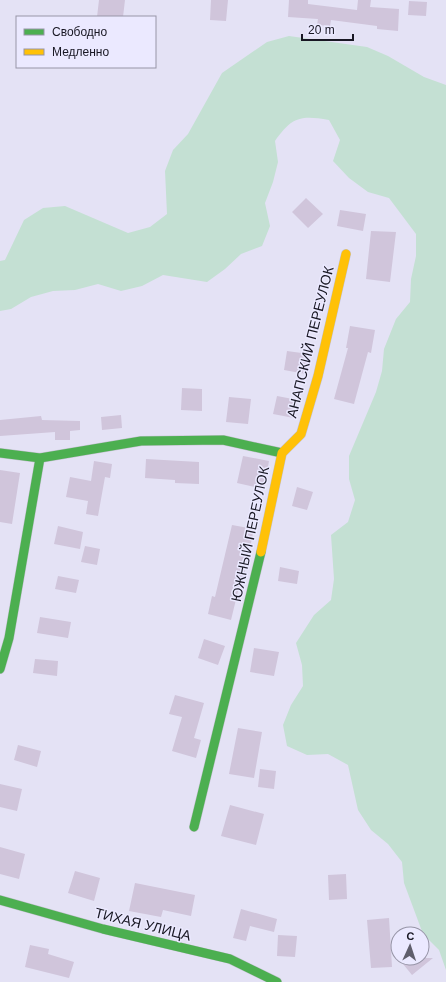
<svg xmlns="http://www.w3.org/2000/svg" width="446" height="982" viewBox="0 0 446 982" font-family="Arial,sans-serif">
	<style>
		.green { fill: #c4e0d3 }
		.building { fill: #d0c5db }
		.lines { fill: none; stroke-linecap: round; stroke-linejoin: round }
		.fast-casing { stroke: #c3c1cf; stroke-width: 10 }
		.slow-casing { stroke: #c3c1cf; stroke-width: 10 }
		.fast { stroke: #4caf50; stroke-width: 9 }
		.slow { stroke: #ffc107; stroke-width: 9 }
		.labels { text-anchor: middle; stroke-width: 3; stroke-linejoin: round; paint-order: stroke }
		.street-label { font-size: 14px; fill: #181723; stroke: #ebe9ff }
	</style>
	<rect width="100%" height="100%" fill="#e4e2f5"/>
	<path class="green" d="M289,36L367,47L388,56L424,77L446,85V970L439,950L423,934L404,883L402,862L388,844L371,830L358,810L348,765L328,754L307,755L287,746L283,725L291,705L303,686L302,665L296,643L314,615L331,600L334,579L331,535L348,522L355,500L349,479V456L376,392L382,371L384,349L396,319L410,302L411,279L416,256V234L389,198L368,192L349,178L333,161L340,140L329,120C300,115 292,117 275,141L278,162L273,182L265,203L270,226L262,246L241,254L225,269L207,282L163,275L142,286L121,291L98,284L75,290L53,291L31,297L11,309L0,311V261L5,260L24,220L43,208L65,206L128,233L150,227L167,214L165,171L173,150L188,134L222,73L267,42Z"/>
	<path class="building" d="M99,0H125L123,17H97Z
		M211,0H228L226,21L210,20Z
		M289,0H308V4L357,10L358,0H371L370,7L399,9L398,31L377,29V26L331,20L330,26L317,25L318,19L288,17Z
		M409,1L427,2L426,16L408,15Z
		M306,198L323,214L308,228L292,212Z
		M340,210L366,214L363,231L337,226Z
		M371,231L396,232L390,282L366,279Z
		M350,326L375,330L371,353L368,352L354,404L334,399L348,348H346Z
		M287,351L309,354L306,374L284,370Z
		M182,388L202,389V411L181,410Z
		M277,396L298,400L294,418L273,414Z
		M229,397L251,399L248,424L226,422Z
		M121,415L122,428L102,430L101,417Z
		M41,416L42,420L80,421V430L70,431V440H55V432L0,436V420Z
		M243,456L269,461L264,489L237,483Z
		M146,459L199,462V484L175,483V480L145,478Z
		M94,461L112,464L110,478L105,477L98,516L86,514L88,501L66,497L70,477L91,481Z
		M0,470L20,473L12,524L0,522Z
		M297,487L313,492L307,510L292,506Z
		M232,525L254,529L243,580L241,579L231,620L208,614L212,596L215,597Z
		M58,526L83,532L80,549L54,544Z
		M85,546L100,549L97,565L81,562Z
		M280,567L299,571L297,584L278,581Z
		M58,576L79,580L76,593L55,589Z
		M40,617L71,622L68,638L37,633Z
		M204,639L225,646L218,665L198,658Z
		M254,648L279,652L274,676L250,672Z
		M35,659L58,661L57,676L33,673Z
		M175,695L204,703L194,738L201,740L196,758L172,751L182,717L169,714Z
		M238,728L262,732L254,778L229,774Z
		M18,745L41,751L37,767L14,760Z
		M260,769L276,771L274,789L258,787Z
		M0,784L22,789L17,811L0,807Z
		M230,805L264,814L256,845L221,836Z
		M0,847L25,854L19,879L0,874Z
		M75,871L100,878L94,901L68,893Z
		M346,874L347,899L329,900L328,875Z
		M135,883L195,895L191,916L163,910L161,917L129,911Z
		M241,909L277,919L274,932L250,926L246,941L233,938Z
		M389,918L392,967L371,968L367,920Z
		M278,935L297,936L295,957L277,956Z
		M30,945L49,949L48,954L74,962L69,978L25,967Z
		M411,958H433L412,975L403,964Z"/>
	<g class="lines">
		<g class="fast-casing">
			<path id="fast" d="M0,453L40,458L141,441L223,440L282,453
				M0,669L9,638L40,458
				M194,827L261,552
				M0,900L103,929L230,959L277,982"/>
		</g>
		<g class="slow-casing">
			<path id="slow" d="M282,453L301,434L318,376L346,254
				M261,552L282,453"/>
		</g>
		<use href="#fast" class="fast"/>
		<use href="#slow" class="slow"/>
	</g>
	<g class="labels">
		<g class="street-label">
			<text transform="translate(310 342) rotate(-76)" y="5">АНАПСКИЙ ПЕРЕУЛОК</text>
			<text transform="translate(250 534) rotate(-78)" y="5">ЮЖНЫЙ ПЕРЕУЛОК</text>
			<text transform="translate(143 924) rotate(14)" y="5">ТИХАЯ УЛИЦА</text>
		</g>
	</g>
	<rect x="16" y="16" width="140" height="52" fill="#ebe9ff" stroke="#9795a7"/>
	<rect x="24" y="29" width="20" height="6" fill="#4caf50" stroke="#9795a7"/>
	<text x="52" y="36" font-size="12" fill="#181723">Свободно</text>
	<rect x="24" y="49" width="20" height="6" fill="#ffc107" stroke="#9795a7"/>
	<text x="52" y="56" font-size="12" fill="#181723">Медленно</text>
	<g transform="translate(410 946) rotate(3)"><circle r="19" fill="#ebe9ff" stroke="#9795a7"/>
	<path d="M0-3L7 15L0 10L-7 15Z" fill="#5f5e6c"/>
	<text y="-6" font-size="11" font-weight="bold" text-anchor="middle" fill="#181723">С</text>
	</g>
	<path d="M302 34v6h51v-6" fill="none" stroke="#181723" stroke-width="2"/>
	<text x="308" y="34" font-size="12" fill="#181723" stroke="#ebe9ff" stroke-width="3" paint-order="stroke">20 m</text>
</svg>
